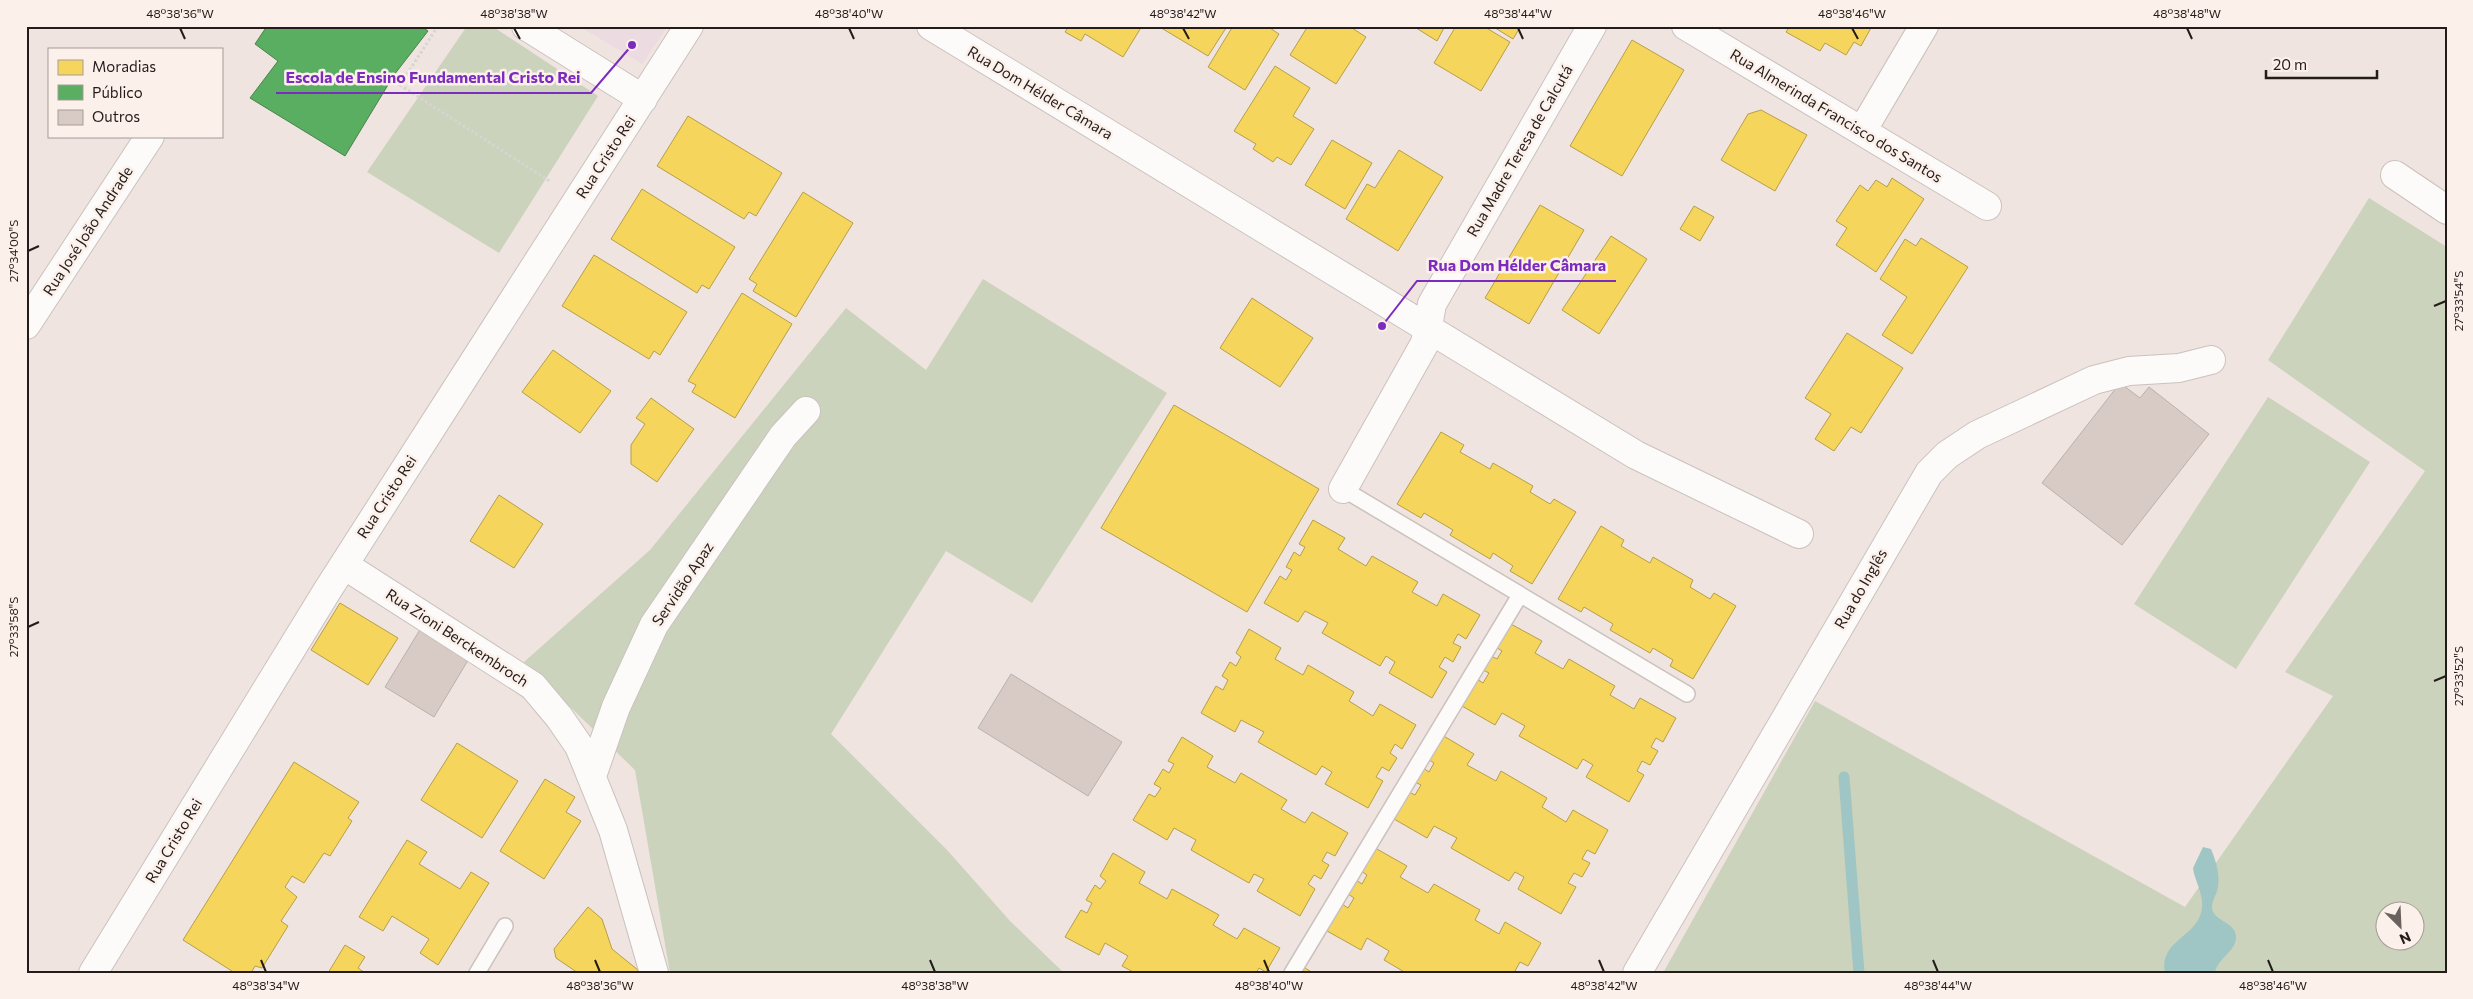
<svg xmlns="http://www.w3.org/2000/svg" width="2473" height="999" viewBox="0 0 2473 999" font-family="Commissioner,sans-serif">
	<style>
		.education { fill: #ecdce1 }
		.green { fill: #cbd3bc; fill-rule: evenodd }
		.water { fill: #9fc5c4 }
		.homes { fill: #f6d55c; stroke: #b79e48 }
		.public { fill: #5aae61; stroke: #4a824b }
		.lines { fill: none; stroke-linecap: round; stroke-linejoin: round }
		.stream { stroke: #9fc5c4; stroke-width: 11 }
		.building { fill: #d8cbc5; stroke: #b9b1ad }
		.lane-casing { stroke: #cac2be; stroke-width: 18 }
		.street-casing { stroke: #cac2be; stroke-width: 30 }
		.path { stroke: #d7d4d3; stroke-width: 3; stroke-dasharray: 2.5 2.5; stroke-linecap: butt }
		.lane { stroke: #fdfbfa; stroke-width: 15 }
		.street { stroke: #fdfbfa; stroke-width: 28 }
		.ticks { fill: none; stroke: #231c19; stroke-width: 2 }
		.labels { text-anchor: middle; stroke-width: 5; stroke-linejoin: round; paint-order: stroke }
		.street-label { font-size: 15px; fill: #231c19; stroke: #fcf0eb }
		.leader { fill: none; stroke: #7b2cbf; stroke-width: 2 }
		.callout-dot { fill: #7b2cbf; stroke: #fcf0eb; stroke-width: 2 }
		.callout-label { font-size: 16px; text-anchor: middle; font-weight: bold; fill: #7b2cbf; stroke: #fcf0eb; stroke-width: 5; stroke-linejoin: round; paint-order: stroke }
		.neatline { fill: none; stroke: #231c19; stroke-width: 2 }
		.ticks-label { font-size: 12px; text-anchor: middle; fill: #231c19 }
	</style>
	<rect width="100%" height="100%" fill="#efe4df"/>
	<path class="education" d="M579,26H668L642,64Z"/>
	<path class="green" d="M467,26H492L598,96L499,253L367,172Z
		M2369,198L2447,247V973H1663L1815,701L2185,907L2333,696L2285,672L2425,471L2268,360ZM2386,912H2416V942H2386Z
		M983,279L1167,393L1032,603L946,551L831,734L948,851L1010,921L1064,973H670L635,770L524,662L650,550L846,308L926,370Z
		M2268,397L2370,462L2236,669L2134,604Z"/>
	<path class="water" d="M2203,847L2211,849C2216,861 2220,874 2218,887C2217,894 2211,902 2212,909C2215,922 2236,922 2236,937C2236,952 2217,958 2215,973H2165C2159,941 2194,938 2201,913C2206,897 2195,883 2193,868Z"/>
	<path class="homes" d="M1069,26H1142L1123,57L1085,34L1081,41L1065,32Z
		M1158,26H1224L1226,28L1208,56Z
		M1233,26H1267L1279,34L1245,90L1208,67Z
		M1308,26H1349L1366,37L1336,84L1290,55Z
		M1413,26H1445L1437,41Z
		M1456,26H1483L1510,42L1481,91L1434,63Z
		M1492,26H1521L1513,39Z
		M1790,26H1872L1861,46L1854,42L1846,55L1825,43L1820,51L1786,32Z
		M1632,40L1684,70L1622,176L1570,146Z
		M1275,66L1310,88L1293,116L1314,129L1291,165L1277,157L1273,162L1253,149L1256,144L1234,131Z
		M1761,110L1807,135L1775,191L1721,160L1748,114Z
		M688,116L782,173L756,216L749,212L744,219L657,166Z
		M1332,140L1372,163L1345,209L1305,185Z
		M1399,150L1443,177L1398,251L1346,219L1367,184L1375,188Z
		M1892,178L1924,199L1876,272L1836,245L1847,228L1836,221L1860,185L1868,191L1876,180L1887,187Z
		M642,189L735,247L709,289L702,285L697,293L611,239Z
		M803,192L853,223L796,317L753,291L757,284L749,279Z
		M1540,205L1584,230L1529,324L1485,298Z
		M1694,206L1714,217L1700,241L1680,229Z
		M1611,236L1647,259L1599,334L1562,310Z
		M1921,238L1968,267L1912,354L1882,335L1907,297L1880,279L1905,239L1916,246Z
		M594,255L687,312L660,355L654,351L649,359L562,306Z
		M742,293L792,324L735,418L692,392L696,385L688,381Z
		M1252,298L1313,338L1280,387L1220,348Z
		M1847,333L1903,368L1861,433L1851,427L1834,451L1815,439L1831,414L1805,398Z
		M553,350L611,391L580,433L522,392Z
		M651,398L694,429L657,482L631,464V445L645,424L636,418Z
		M1174,405L1319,489L1247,612L1101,528Z
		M1441,432L1464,445L1460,452L1490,469L1493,463L1533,486L1530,492L1550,504L1554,499L1576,512L1532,584L1510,571L1513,566L1493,553L1490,559L1450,535L1453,530L1424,513L1421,518L1397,504Z
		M499,495L543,524L514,568L470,541Z
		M1313,520L1345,538L1338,549L1366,566L1372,556L1418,582L1412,592L1437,606L1443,594L1480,615L1466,639L1458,634L1453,643L1461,647L1453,662L1445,657L1439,667L1447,672L1432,698L1389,673L1395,662L1386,656L1380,666L1322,633L1328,623L1305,611L1298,622L1264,603L1280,576L1286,580L1292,570L1286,567L1294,552L1300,556L1305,547L1299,544Z
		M1601,526L1624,540L1621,546L1650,563L1653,557L1693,580L1690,587L1710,599L1714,593L1736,606L1693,679L1670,666L1673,660L1653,648L1650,653L1610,630L1613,624L1584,607L1581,612L1558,599Z
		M340,603L398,638L368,685L311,650Z
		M1509,623L1542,641L1535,653L1563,669L1569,659L1615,686L1610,695L1634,709L1640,698L1676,718L1663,742L1656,738L1651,747L1658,751L1650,765L1642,761L1637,771L1644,775L1629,802L1586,777L1593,765L1583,759L1577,769L1519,736L1525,726L1502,713L1495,725L1462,706L1477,679L1483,683L1489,673L1483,670L1491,656L1497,659L1502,651L1496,647Z
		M1249,629L1281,648L1275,659L1303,675L1308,665L1354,692L1349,701L1373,716L1380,704L1416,725L1402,749L1395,744L1390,753L1397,758L1389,771L1382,767L1376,777L1383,781L1368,808L1325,784L1332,772L1322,766L1316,775L1258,742L1264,732L1241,720L1235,732L1201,713L1216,686L1223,690L1228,680L1222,676L1230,662L1236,666L1241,657L1236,653Z
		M1442,735L1474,754L1467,765L1496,781L1501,771L1547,798L1542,807L1566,822L1573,810L1608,830L1595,854L1587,850L1582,859L1590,863L1582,877L1574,873L1568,883L1576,887L1561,914L1518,889L1524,877L1515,872L1509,881L1451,848L1457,838L1434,826L1427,838L1394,819L1409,792L1415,795L1421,785L1415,782L1423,768L1429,772L1434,763L1428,759Z
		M1182,737L1213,756L1207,767L1235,783L1241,773L1287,800L1281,809L1305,823L1312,812L1348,833L1335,856L1327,852L1322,861L1329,865L1321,879L1314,875L1308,884L1315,889L1300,916L1257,891L1264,879L1254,874L1249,883L1191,850L1196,840L1174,828L1167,840L1133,820L1149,794L1155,797L1161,788L1154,784L1163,769L1169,773L1174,764L1168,761Z
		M457,743L518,781L482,838L421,800Z
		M294,762L359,802L348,818L352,821L330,856L324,853L304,883L292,876L285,887L297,897L281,921L288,926L262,968L255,966L251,973H235L183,940Z
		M545,779L575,797L566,812L581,821L544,879L500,851Z
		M407,840L427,852L419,864L460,889L471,872L489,883L438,965L420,953L429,939L392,916L383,931L359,917Z
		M1375,848L1407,866L1400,877L1428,893L1434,884L1480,910L1475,920L1499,934L1505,922L1541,943L1528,966L1520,962L1515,971L1518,973H1406L1384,960L1389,951L1367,938L1361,950L1327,931L1342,904L1348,908L1354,898L1348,894L1356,880L1362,884L1367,875L1361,871Z
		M1113,853L1145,872L1139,883L1167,899L1172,889L1219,915L1213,925L1237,939L1244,928L1280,948L1266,972L1259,968L1256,973H1135L1122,966L1128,956L1105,943L1099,955L1065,937L1081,910L1087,913L1092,903L1086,900L1095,885L1100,889L1106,881L1100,876Z
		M588,907L602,919L612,949L638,970V973H578L556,958L554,949Z
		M345,945L365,957L358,968L365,973H328Z
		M1302,966L1313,973H1298Z"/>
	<path class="public" d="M267,26H421L428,31L394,75L345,156L250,98L278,61L255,44Z"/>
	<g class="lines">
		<path class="stream" d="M1844,777L1859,973"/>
	</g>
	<path class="building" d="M2120,383L2140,398L2149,387L2209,434L2122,545L2042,483Z
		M421,628L470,657L434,717L385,687Z
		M1011,674L1122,742L1088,796L978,728Z"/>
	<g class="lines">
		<g class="lane-casing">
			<path id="lane" d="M1343,489L1687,694
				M477,973L505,926
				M1292,973L1520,595"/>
		</g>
		<g class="street-casing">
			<path id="street" d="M526,26L643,99
				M931,26L1636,455L1799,534
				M1686,26L1987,206
				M1862,131L1924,26
				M2395,175L2447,210
				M26,325L150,136
				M1343,489L1425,343L1432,304L1592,26
				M344,565L533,686L559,717L579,746L613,830L654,973
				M592,776L616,707L654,625L783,436L806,411
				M93,973L327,591L689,26
				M1637,973L1929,473L1947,455L1977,435L2094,380L2129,371L2179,368L2211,360"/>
		</g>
		<path class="path" d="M438,26L400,85L551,182"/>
		<use href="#lane" class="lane"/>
		<use href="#street" class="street"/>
	</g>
	<path class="ticks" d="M180,28L185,39M514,28L520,39M849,28L854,39M1183,28L1189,39M1518,28L1523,39M1852,28L1858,39M2187,28L2192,39M28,251L39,246M2434,306L2446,301M28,627L39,622M2434,681L2446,676M261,960L266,972M595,960L600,972M930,960L935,972M1264,960L1269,972M1599,960L1604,972M1933,960L1938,972M2268,960L2273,972"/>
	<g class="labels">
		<g class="street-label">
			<text transform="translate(1040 93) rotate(31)" y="5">Rua Dom Hélder Câmara</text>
			<text transform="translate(1836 116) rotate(31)" y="5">Rua Almerinda Francisco dos Santos</text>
			<text transform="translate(1520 151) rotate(-60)" y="5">Rua Madre Teresa de Calcutá</text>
			<text transform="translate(606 157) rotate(-57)" y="5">Rua Cristo Rei</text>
			<text transform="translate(88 231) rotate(-57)" y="5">Rua José João Andrade</text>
			<text transform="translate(387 497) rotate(-57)" y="5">Rua Cristo Rei</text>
			<text transform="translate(683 584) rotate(-56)" y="5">Servidão Apaz</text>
			<text transform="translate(1861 589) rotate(-60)" y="5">Rua do Inglês</text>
			<text transform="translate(457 638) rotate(33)" y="5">Rua Zioni Berckembroch</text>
			<text transform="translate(174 841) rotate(-59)" y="5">Rua Cristo Rei</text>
		</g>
	</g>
	<path class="leader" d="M632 45L591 93H276M1382 326L1417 281H1616"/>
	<g class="callout-dot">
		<circle cx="632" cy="45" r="5"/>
		<circle cx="1382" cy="326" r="5"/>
	</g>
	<g class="callout-label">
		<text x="433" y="83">Escola de Ensino Fundamental Cristo Rei</text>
		<text x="1517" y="271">Rua Dom Hélder Câmara</text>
	</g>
	<rect width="2473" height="999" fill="none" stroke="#fcf0eb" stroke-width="55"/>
	<rect x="48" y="48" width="175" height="90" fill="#fcf0eb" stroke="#a59b97"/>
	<rect x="58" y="60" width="25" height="15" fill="#f6d55c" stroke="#a59b97"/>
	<text x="92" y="72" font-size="15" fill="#231c19">Moradias</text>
	<rect x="58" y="85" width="25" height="15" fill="#5aae61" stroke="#a59b97"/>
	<text x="92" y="98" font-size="15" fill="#231c19">Público</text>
	<rect x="58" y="110" width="25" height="15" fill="#d8cbc5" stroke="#a59b97"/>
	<text x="92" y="122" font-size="15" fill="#231c19">Outros</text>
	<g transform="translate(2400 926) rotate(156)"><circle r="24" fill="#fcf0eb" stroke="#a59b97"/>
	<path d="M0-4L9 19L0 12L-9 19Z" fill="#6a625e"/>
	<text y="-8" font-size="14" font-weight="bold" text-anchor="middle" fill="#231c19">N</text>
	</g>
	<path d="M2266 70v8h111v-8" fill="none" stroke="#231c19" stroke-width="2.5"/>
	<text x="2273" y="70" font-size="15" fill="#231c19" stroke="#fcf0eb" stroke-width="4" paint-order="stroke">20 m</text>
	<rect x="28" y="28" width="2418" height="944" class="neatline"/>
	<g class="ticks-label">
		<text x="180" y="18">48°38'36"W</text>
		<text x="514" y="18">48°38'38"W</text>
		<text x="849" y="18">48°38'40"W</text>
		<text x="1183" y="18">48°38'42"W</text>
		<text x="1518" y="18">48°38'44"W</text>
		<text x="1852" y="18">48°38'46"W</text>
		<text x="2187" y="18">48°38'48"W</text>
		<text transform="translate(14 251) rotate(-90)" y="4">27°34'00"S</text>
		<text transform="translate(2459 301) rotate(-90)" y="4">27°33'54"S</text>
		<text transform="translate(14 627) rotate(-90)" y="4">27°33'58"S</text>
		<text transform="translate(2459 676) rotate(-90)" y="4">27°33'52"S</text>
		<text x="266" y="990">48°38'34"W</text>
		<text x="600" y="990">48°38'36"W</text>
		<text x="935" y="990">48°38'38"W</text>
		<text x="1269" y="990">48°38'40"W</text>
		<text x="1604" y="990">48°38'42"W</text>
		<text x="1938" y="990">48°38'44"W</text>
		<text x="2273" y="990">48°38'46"W</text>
	</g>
</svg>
